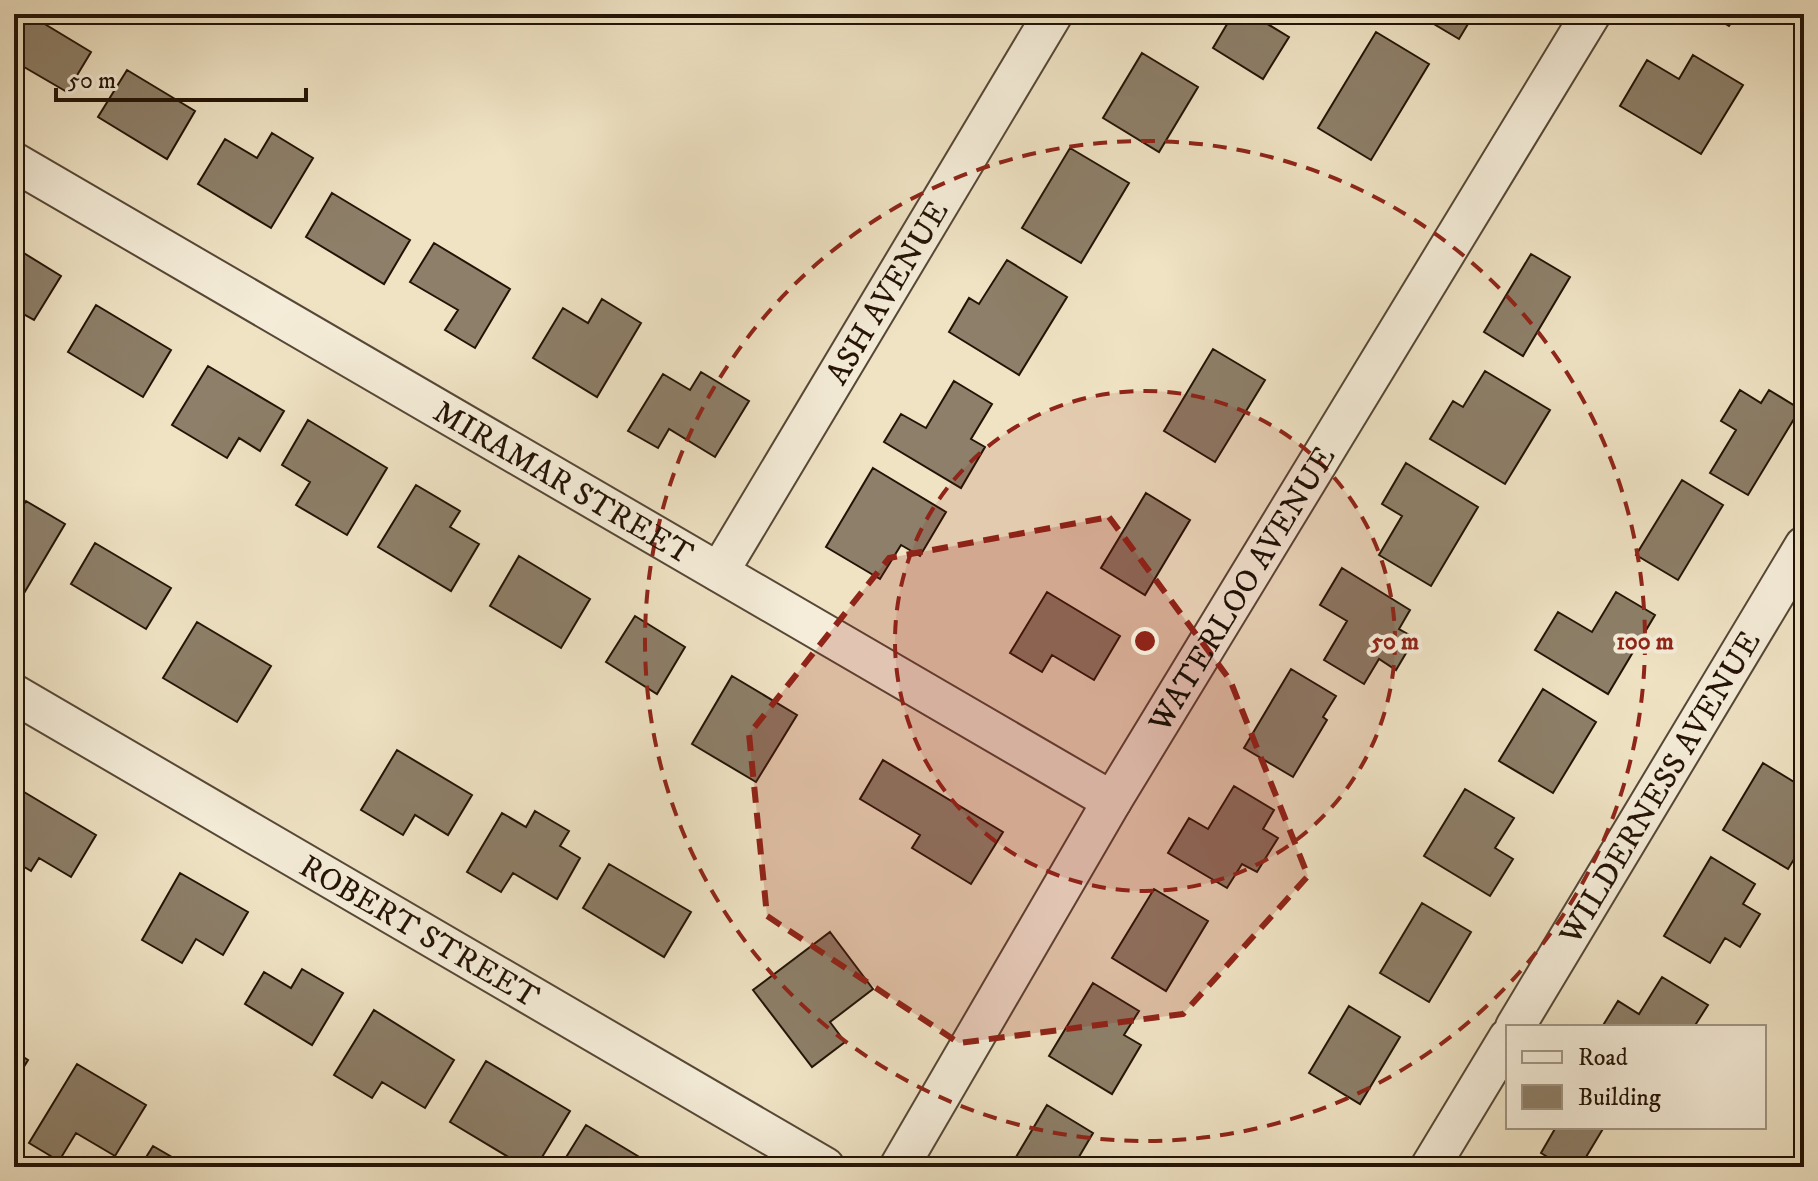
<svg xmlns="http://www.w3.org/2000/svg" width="1818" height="1181" viewBox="0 0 1818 1181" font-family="'IM FELL DW Pica',serif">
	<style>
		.building { fill: #8d7f69; stroke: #231306; stroke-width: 2 }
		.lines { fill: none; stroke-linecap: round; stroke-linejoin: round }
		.minor-casing { stroke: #564736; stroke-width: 42 }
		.minor { stroke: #f5edd9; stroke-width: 38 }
		.marked { fill: #8f2418; fill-opacity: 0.2; stroke: #8f2418; stroke-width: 6; stroke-dasharray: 16 10; stroke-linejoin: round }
		.ring { fill: none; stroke: #8f2418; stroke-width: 4; stroke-dasharray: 14 10 }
		.labels { text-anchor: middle; stroke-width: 8; stroke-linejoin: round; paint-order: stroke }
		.street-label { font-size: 32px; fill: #231306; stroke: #f5edd9 }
		.centre { fill: #8f2418; stroke: #f5edd9; stroke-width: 4 }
		.ring-label { font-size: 24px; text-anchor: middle; font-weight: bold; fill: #8f2418; stroke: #f5edd9; stroke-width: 8; stroke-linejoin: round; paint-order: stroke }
	</style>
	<rect width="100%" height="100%" fill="#efe3c4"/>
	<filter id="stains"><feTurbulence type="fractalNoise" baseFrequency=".0025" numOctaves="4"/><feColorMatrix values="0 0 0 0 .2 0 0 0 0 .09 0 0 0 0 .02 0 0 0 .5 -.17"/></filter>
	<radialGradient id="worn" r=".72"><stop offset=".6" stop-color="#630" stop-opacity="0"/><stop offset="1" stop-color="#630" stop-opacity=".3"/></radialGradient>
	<path class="building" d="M15,14H28L91,52L67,92L24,67L14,83Z
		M1233,14H1251L1289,37L1263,79L1213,48Z
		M1417,14H1474L1459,39Z
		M1709,14H1737L1729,26Z
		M1376,32L1429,64L1371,160L1318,128Z
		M1142,53L1198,87L1159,152L1103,118Z
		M1693,55L1743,85L1701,154L1620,106L1647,60L1679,79Z
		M127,70L195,111L167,159L98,117Z
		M272,133L313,158L271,228L198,184L225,139L257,158Z
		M1070,148L1129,183L1081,263L1022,228Z
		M332,193L410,240L384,284L306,237Z
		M1804,205V225L1795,220Z
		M434,243L510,289L475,348L445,330L458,310L410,282Z
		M14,247L61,276L34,320L14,309Z
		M1531,254L1570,277L1523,356L1484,332Z
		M1007,260L1067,297L1019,375L949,332L969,298L979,304Z
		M602,299L641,323L597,397L533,358L563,308L588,323Z
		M96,305L171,350L143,397L68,352Z
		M1213,349L1265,380L1215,462L1164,431Z
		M208,366L284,411L260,451L239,438L227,458L172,425Z
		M1485,371L1550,410L1505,484L1430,439L1453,401L1463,407Z
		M701,372L749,401L715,457L669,429L658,448L628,431L663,374L690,390Z
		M954,381L992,404L971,439L985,447L961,488L884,442L901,414L926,428Z
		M1740,390L1761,403L1769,390L1800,409L1748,495L1710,473L1736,430L1721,421Z
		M308,420L387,468L347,535L296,505L310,482L282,465Z
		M1406,463L1478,507L1431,586L1379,555L1402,516L1382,504Z
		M873,468L946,512L920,556L901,545L880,579L826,547Z
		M1682,480L1723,505L1678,580L1636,555Z
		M416,485L460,511L450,527L479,544L451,591L378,547Z
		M1146,493L1190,520L1145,595L1101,568Z
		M26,501L65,524L20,600L14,597V520Z
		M95,543L171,588L146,629L71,584Z
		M519,556L590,599L561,648L490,606Z
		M1342,568L1410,610L1399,629L1415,638L1396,670L1379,659L1364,684L1324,660L1347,621L1320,605Z
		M1047,592L1120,636L1094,680L1052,655L1042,672L1010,653Z
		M1616,592L1655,615L1608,694L1535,650L1558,612L1592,632Z
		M635,616L685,647L657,694L606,662Z
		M197,622L271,666L237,722L163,678Z
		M1291,669L1336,696L1323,717L1327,720L1293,777L1244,748Z
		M732,676L797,715L756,782L692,744Z
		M1543,689L1596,722L1553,793L1499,761Z
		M397,750L472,795L448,835L415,815L403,835L361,810Z
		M883,760L1003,832L971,884L912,848L920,835L860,799Z
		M1763,763L1804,788V843L1788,869L1723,830Z
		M14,786L96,835L71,877L39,858L31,871L14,861Z
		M1234,786L1274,810L1263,829L1278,838L1257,872L1242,864L1227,888L1168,853L1189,818L1208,829Z
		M1465,789L1514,818L1495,848L1513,859L1490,896L1424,856Z
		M535,811L569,831L560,846L580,858L557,899L513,873L501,892L467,872L502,813L526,827Z
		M1711,857L1755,884L1743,904L1760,914L1740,947L1725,938L1710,963L1664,936Z
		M609,864L691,912L664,957L583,908Z
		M180,873L248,912L223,955L196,939L182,963L142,940Z
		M1154,889L1208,921L1166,991L1112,958Z
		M1422,903L1471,932L1429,1002L1380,973Z
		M830,932L873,989L830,1022L845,1042L812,1067L753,990Z
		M302,969L343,993L312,1045L245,1004L264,972L291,988Z
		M1662,977L1708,1005L1694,1027H1602L1618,1001L1639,1014Z
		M1093,983L1139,1011L1124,1035L1141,1045L1112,1094L1049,1056Z
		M1349,1006L1400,1037L1360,1104L1309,1073Z
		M374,1010L454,1060L425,1108L382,1082L372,1098L334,1075Z
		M14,1051L28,1060L14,1083Z
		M486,1061L570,1111L536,1167H525L450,1122Z
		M77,1064L146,1105L115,1156L76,1133L59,1161L29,1143Z
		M1047,1105L1093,1133L1073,1167H1010Z
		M586,1125L656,1167H560Z
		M1556,1127H1604L1580,1167H1564L1541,1153Z
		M153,1146L189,1167H140Z"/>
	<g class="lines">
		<g class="minor-casing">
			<g id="minor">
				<path id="s1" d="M14,162L1112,801"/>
				<path id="s2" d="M719,572L1053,14"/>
				<path id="s3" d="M14,694L825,1167"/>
				<path id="s4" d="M1515,1027L1804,546"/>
				<path id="s5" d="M899,1167L1112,801L1591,14"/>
				<path d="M1430,1167L1508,1038"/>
			</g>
		</g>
		<use href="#minor" class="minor"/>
	</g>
	<path class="marked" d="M1109,517L1230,680L1308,876L1183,1014L959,1043L767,916L749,734L889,558Z"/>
	<circle cx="1145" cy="641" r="250" fill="#8f2418" fill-opacity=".12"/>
	<g class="ring">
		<circle cx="1145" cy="641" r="250"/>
		<circle cx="1145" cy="641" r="500"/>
	</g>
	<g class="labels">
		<g class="street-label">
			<text dy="11" stroke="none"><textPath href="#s2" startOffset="326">ASH AVENUE</textPath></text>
			<text dy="11" stroke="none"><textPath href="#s1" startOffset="636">MIRAMAR STREET</textPath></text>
			<text dy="11" stroke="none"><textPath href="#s5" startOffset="672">WATERLOO AVENUE</textPath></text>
			<text dy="11" stroke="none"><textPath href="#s4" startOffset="280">WILDERNESS AVENUE</textPath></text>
			<text dy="11" stroke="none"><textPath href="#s3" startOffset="470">ROBERT STREET</textPath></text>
		</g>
	</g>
	<circle cx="1145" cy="641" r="12" class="centre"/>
	<g class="ring-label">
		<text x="1395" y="649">50 m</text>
		<text x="1645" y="649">100 m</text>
	</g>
	<rect width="1818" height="1181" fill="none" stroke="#efe3c4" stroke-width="48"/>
	<rect x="16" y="16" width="1786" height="1149" fill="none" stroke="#231306" stroke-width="4"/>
	<rect x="24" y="24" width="1770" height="1133" fill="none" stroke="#231306" stroke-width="2"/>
	<rect x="1506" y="1025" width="260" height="104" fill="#f5edd9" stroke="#a19685" stroke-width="2"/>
	<rect x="1522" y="1051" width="40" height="12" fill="#f5edd9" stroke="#a19685" stroke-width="2"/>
	<text x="1578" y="1065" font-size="24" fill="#231306">Road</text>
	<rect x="1522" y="1085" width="40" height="24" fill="#8d7f69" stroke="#a19685" stroke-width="2"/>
	<text x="1578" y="1105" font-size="24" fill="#231306">Building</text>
	<path d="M56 88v12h250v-12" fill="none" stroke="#231306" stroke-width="4"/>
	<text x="68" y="88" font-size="24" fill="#231306" stroke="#f5edd9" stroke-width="6" paint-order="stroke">50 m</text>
	<rect width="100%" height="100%" filter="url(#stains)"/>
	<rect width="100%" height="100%" fill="url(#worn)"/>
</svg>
